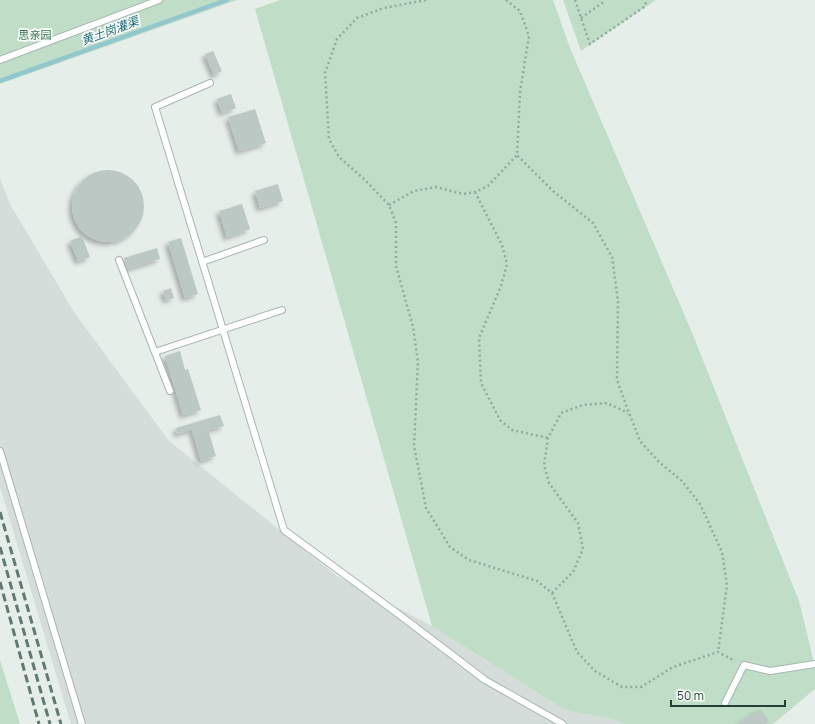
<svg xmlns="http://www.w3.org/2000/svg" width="815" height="724" viewBox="0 0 815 724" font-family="Manrope,'Noto Sans SC',sans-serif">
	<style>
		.built { fill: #d4ddd9 }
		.green { fill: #c0ddc7 }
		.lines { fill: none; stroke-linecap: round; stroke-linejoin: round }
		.stream { stroke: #92c7ce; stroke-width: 4.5 }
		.building { fill: #bbc8c3; filter: url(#shadow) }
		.lane-casing { stroke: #a8b6b1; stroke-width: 8 }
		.path { stroke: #88afa2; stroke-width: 2.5; stroke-dasharray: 2 3; stroke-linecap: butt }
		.lane { stroke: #fff; stroke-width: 6 }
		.rail { stroke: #607a72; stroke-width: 3; stroke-dasharray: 8 4; stroke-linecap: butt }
		.labels { text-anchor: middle; stroke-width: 3.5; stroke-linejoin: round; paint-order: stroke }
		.park-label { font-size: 11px; fill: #327349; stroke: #f6faf8 }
		.water-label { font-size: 12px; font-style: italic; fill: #236c77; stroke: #f6faf8 }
	</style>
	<defs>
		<filter id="shadow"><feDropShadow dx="-3.5" dy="3.5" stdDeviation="2" flood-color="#0004"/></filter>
	</defs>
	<rect width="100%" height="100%" fill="#e6eeea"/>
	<path class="built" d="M0,179L10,204L74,312L169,441L337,576L432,626L565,710L617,720L624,724H71L0,487Z"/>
	<path class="green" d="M0,0H237L0,84Z
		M280,0H553L570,48L693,335L799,601L815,667V689L773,724H624L617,720L565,710L432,626L255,9Z
		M563,0H656L581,51Z
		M0,660L20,724H0Z"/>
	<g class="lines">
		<path class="stream" d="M0,81L227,0"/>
	</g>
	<path class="building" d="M213,51L222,71L214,75L205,54Z
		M231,94L236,108L222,113L217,99Z
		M255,109L266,143L239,151L228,117Z
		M72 206a36 36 0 1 1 72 0a36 36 0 1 1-72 0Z
		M278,184L283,201L260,208L255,191Z
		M242,204L250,229L227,237L219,211Z
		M82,236L90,257L78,261L70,241Z
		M181,238L198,294L185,298L168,242Z
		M157,248L160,259L127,269L124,258Z
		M171,288L174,298L166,300L163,291Z
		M180,351L185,370L188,369L201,410L183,415L165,356Z
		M220,415L224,426L209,430L207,425L177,434L176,428Z
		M207,426L216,456L201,461L192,430Z
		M760,709L769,721L765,724H738Z"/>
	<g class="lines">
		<g class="lane-casing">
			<path id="lane" d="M0,60L159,0
				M210,83L155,107L284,530L397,613L485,680L563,724
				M119,260L170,391
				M202,262L264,240
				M155,352L282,310
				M0,451L82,724
				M725,703L744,665L770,671L815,664"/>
		</g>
		<path class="path" d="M426,0L384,8L357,18L337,39L325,73L329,139L339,157L365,180L389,205L396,223V266L413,327L418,362L414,446L426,508L450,547L469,560L537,581L552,593L577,652L595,671L622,687H641L673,667L718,652L735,661
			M506,0L520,11L529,36L520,92L517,155L553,191L593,223L612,257L618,301L617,380L629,413L640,441L659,462L682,481L700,504L722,552L727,585L718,652
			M575,0L590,44L644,7L647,0
			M581,18L602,3L604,0
			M475,192L502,245L507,264L501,286L479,338L481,383L500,420L512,430L548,438
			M389,205L414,191L436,187L463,194L475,192L488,186L517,155
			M552,593L573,572L583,549L578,523L549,483L544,465L548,438L561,413L583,405L607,403L628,413"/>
		<use href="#lane" class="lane"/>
		<path class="rail" d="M0,512L61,724
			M0,547L50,724
			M0,582L39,724"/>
	</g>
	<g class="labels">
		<g class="park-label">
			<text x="35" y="39">思亲园</text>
		</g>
		<g class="water-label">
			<text transform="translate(110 31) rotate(-20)" y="4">黄土岗灌渠</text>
		</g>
	</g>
	<path d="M671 700v6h114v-6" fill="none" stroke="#253f37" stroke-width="2"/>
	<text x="677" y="700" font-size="12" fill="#253f37" stroke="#f6faf8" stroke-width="3" paint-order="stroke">50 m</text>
</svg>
